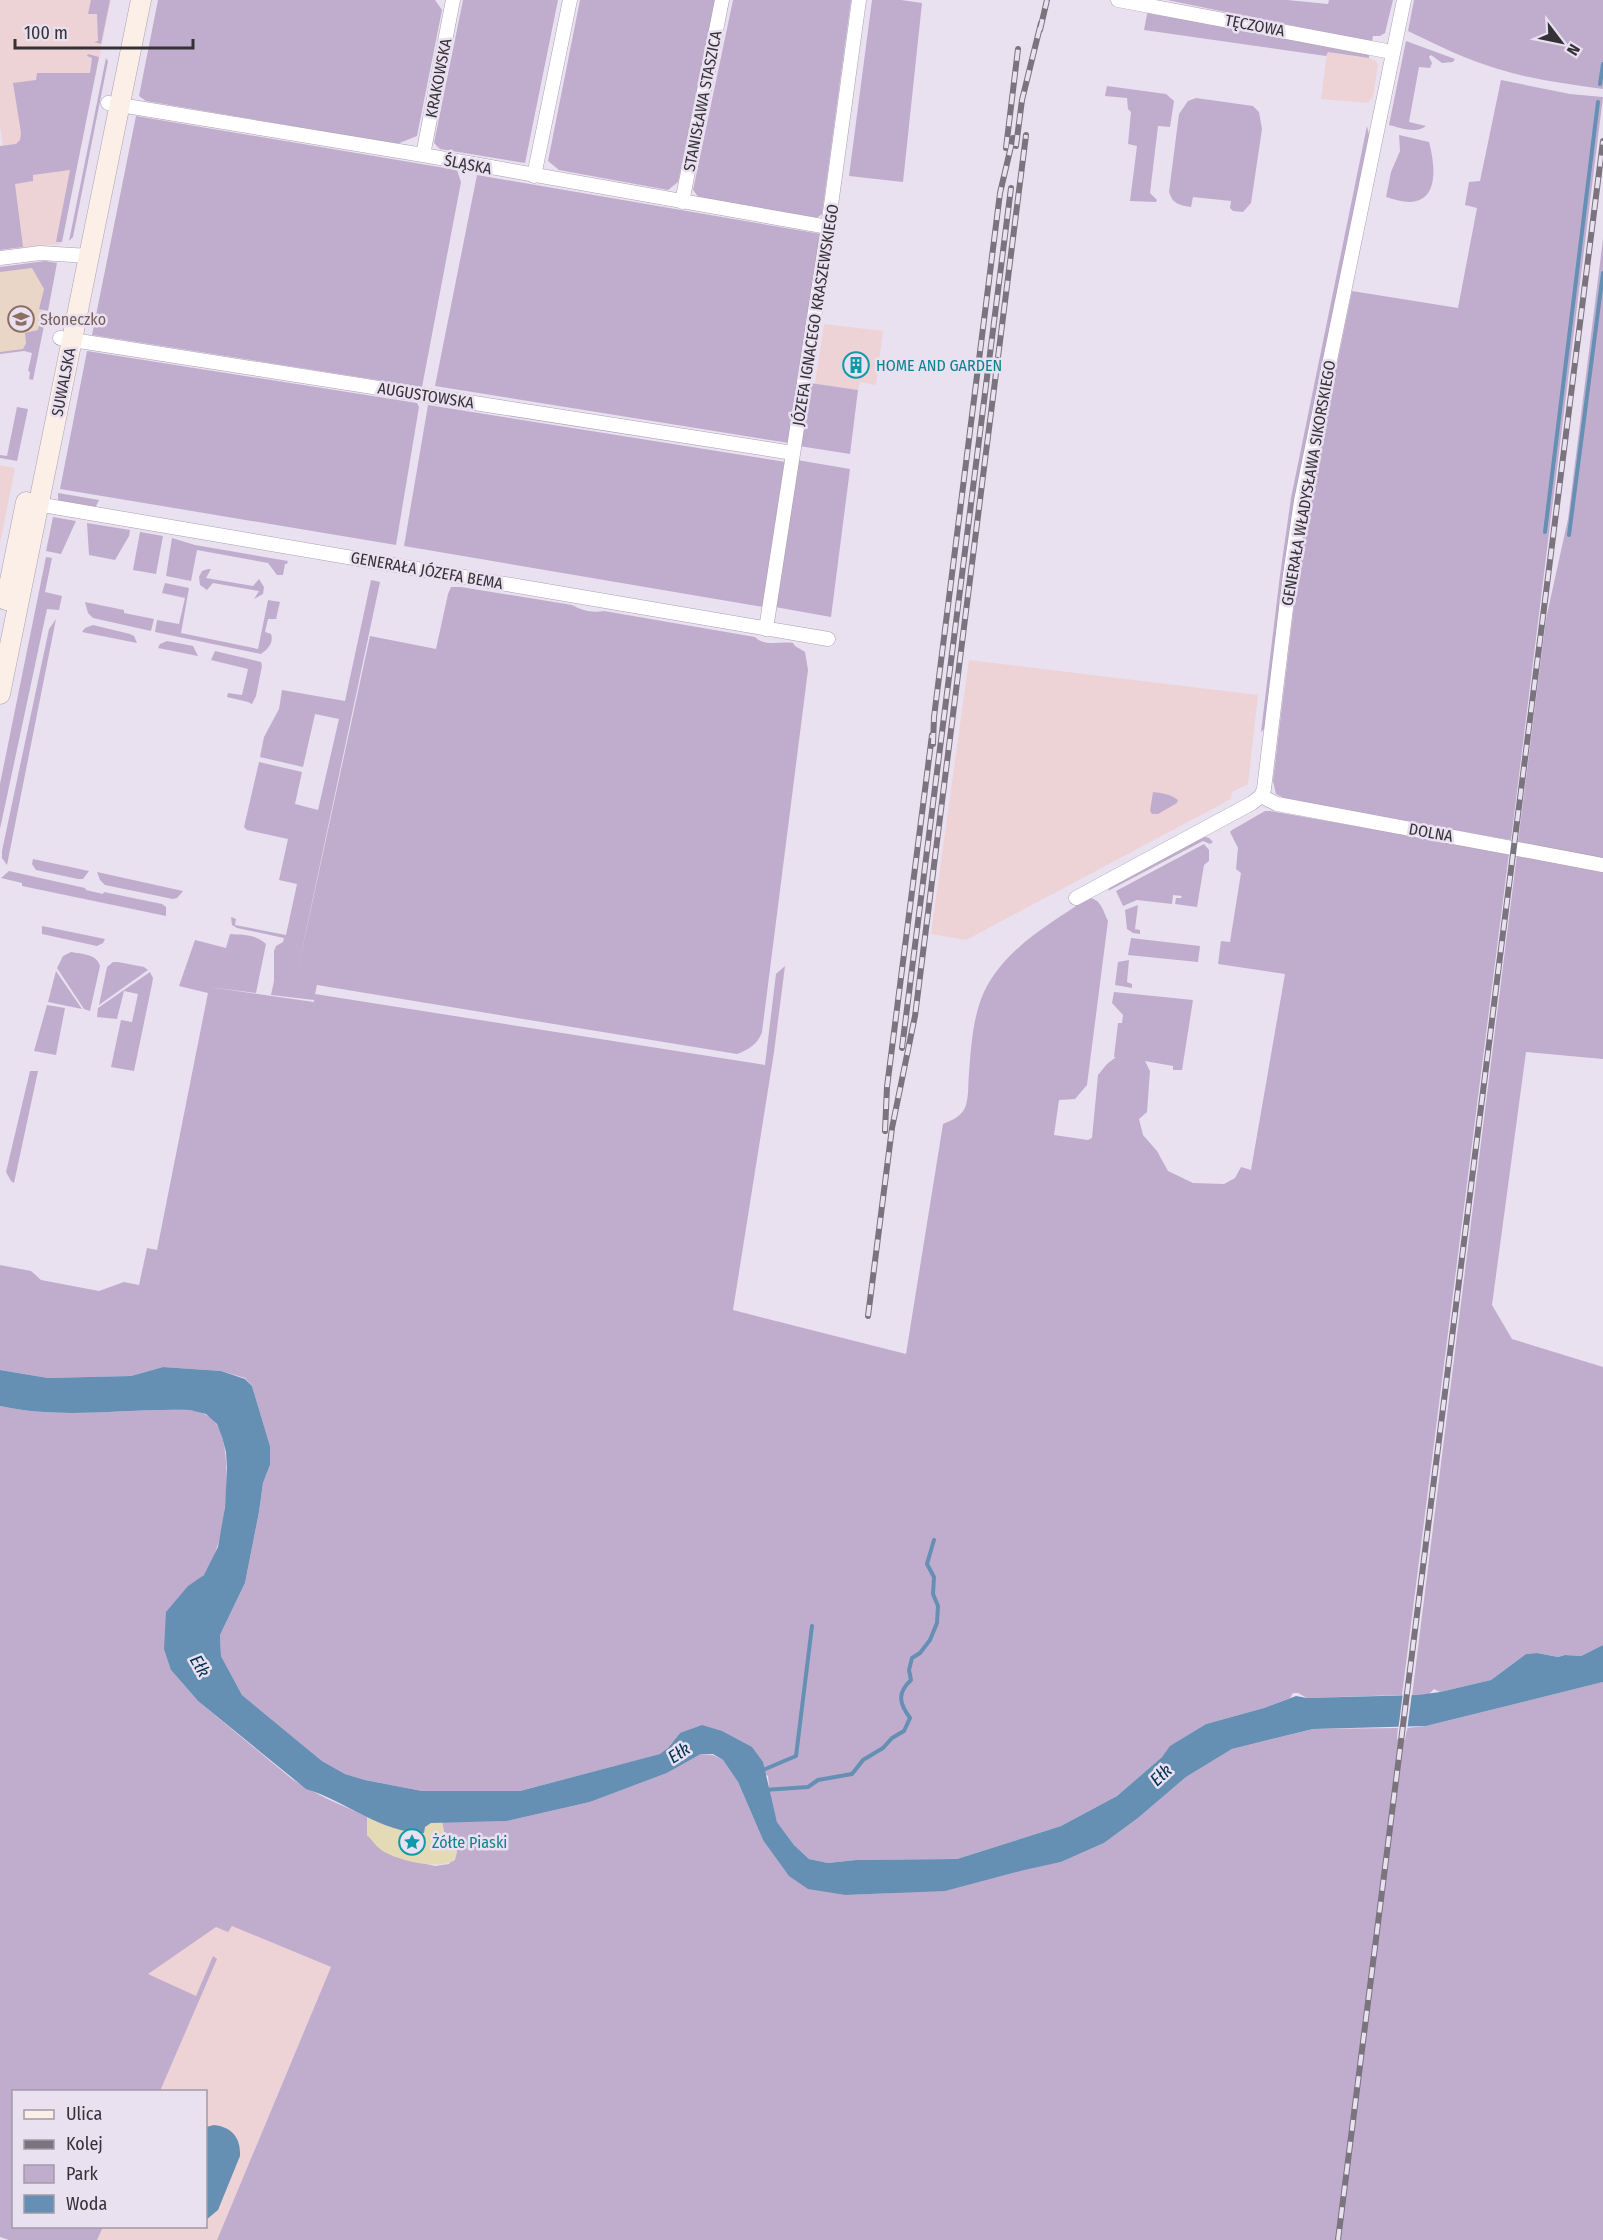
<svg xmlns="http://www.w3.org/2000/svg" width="1603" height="2240" viewBox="0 0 1603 2240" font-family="'Fira Sans Condensed',sans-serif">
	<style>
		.commercial { fill: #edd3d6 }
		.education { fill: #ead6c7 }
		.green { fill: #c0adce }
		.sand { fill: #e4dbb6 }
		.water { fill: #668fb4 }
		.pier { fill: #e9e0f0 }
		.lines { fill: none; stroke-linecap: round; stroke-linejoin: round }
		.stream { stroke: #668fb4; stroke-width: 4 }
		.street-casing { stroke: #a9a0b0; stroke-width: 15 }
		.secondary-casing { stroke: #a9a0b0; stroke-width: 21 }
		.street { stroke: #fff; stroke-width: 14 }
		.secondary { stroke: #fbefe7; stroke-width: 20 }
		.rail-casing { stroke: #79747e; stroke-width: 6 }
		.rail { stroke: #e9e0f0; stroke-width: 4; stroke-dasharray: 11; stroke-linecap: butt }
		.labels { text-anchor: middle; stroke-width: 5; stroke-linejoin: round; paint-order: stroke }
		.street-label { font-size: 16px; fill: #343137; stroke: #e9e0f0 }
		.education-label { font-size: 16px; fill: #785e54; stroke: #e9e0f0; text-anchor: start }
		.culture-label { font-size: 16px; fill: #0d838f; stroke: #e9e0f0; text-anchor: start }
		.water-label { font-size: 18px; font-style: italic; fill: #003155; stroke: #e9e0f0 }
	</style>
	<rect width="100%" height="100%" fill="#e9e0f0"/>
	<path class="commercial" d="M0,0H111L61,244L16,248L0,125Z
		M1327,51L1369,58L1376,61L1378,65L1373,96L1368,103L1321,99Z
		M824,324L883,331L876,385L860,382L858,390L815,384Z
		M0,465L15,468L0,544Z
		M969,660L1258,695L1248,784L1232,792L1231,799L966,940L931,934Z
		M215,1918L331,1967L217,2240H94L89,2227L206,2226V2092L41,2091L27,2050Z"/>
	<path class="education" d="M33,266L47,289L36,348L0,353V270Z"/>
	<path class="green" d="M91,0H110L101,44L94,42L98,41L97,14H88Z
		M158,0H435L442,10L417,136L397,144L146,101L139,96Z
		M463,0H558L525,163L440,149L434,143Z
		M580,0H716L678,182L668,190L559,170L548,161Z
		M733,0H851L822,214L817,218L699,198L693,190Z
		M872,0H901L922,3L903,182L849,176Z
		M1167,0H1287L1328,4L1329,0H1393L1385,33L1380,36H1373L1372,42Z
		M1414,0H1603V89C1568,84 1533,80 1498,69C1467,60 1437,45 1408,31Z
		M1148,9L1369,54V58L1328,52L1326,56L1144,30Z
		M1406,41L1455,59L1453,62L1442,63L1431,55L1429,57L1432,63L1430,68L1419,67L1409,122L1426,126C1417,134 1401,128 1389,125Z
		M88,54L99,57L62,242H56L70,170L33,175V181L15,184L23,247L0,250V146L16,144L20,140L21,133L13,83L36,80L37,73H90L92,58L87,56Z
		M106,58L108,61L73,237L69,241Z
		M1501,80L1570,94L1603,97L1511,840L1289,801L1276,794L1273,781L1303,531L1352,291L1458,308L1477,208L1465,205L1469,182L1480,181Z
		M1107,86L1166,94L1174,101L1170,127L1158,126L1150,193L1157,200L1156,202L1130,201L1137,146L1128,144L1131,112L1128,109L1127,98L1105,96Z
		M1196,98L1253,106L1259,112L1262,129L1251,203L1243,212L1233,211L1230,208L1231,201L1193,197L1191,207C1179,205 1173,204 1169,192L1179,114L1188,101Z
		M136,116L457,170L461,182L422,387L92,335Z
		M1367,126L1369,135L1295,499L1283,575L1265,728L1261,732L1280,575L1291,498Z
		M1399,135L1429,142C1434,161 1441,201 1410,202C1402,202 1393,199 1386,197L1391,172L1400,151Z
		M477,175L821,234L789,443L435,386Z
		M1603,239V858L1518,842L1546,619L1568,519Z
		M45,261L57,263L48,311L39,309L44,289L32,268L0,272V267Z
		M40,320L45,321L33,380L29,379L30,372L28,371L32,353L24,351L0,354V352L23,349L26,343L25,333L38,330Z
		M87,351L417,403L419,407L396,545L60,489Z
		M810,383L858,390L850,454L799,446Z
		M428,405L786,462L763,607L404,546Z
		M17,407L28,409L17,461L0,458V455L7,456Z
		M797,460L850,469L831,617L775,607Z
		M58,493L99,500L95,508L58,501Z
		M53,517L76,521L61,554L46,551Z
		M87,523L130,530L129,536L115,560L89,555Z
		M140,532L163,536L156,574L133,570Z
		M172,538L195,545L288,561L287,564H285L283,575H277L268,563L197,550L191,581L166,576Z
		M46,557L52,558L45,592L62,596L59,610L47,609L0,829V784Z
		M208,569H211L206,578L253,586L259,579L264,587L263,594L254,599L259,591L213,583L207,590L200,585L199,577L202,571Z
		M371,580L380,582L297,973L370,636L436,649L448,594L451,587H461L572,605C583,611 592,613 604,611L755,637C764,647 781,641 793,643L795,646L805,652L808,670L762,1032C758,1044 748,1050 737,1054L317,985L315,994L765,1065L776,974L785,966L774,1052L733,1310L906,1354L943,1124C952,1120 963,1116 966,1105C969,1095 968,1082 969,1073C971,1047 973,1016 984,992C1005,948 1050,924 1088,898C1101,898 1103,911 1108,921L1087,1085L1075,1099L1059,1100L1054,1135L1088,1140L1092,1138L1098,1075L1107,1064L1116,1057H1114L1118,1023H1122L1123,1015L1112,1003L1114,992L1193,1000L1182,1070H1173V1066L1145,1061L1150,1071L1147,1112L1139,1119L1143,1135L1157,1151L1168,1171L1193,1183L1224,1184L1235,1178L1241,1167L1251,1170L1285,974L1218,964L1221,941L1230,942L1241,873L1236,869L1238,848L1230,832L1232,830L1265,811H1270L1509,853L1402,1695L1307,1698L1298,1693H1293L1290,1698L1264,1708L1206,1724L1171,1746L1162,1757L1117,1796L1061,1826L957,1859L856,1860L828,1863L809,1859L794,1845L777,1822L770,1796L768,1776L680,1733L668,1748L661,1754L520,1791H422L365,1780L345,1774L322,1761L242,1695L221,1656L220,1635L245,1583L259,1512L263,1483L270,1465V1446L252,1386L245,1378L221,1371L163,1367L131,1376L48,1378L0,1370V1265L31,1271L41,1280L99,1291L124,1282L139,1285L147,1248L157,1250L208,993L179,986L195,940L226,948L230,934C242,935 256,934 266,944L256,993L209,987L314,1002V1000L271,995L274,981V951L276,946L283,942L284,938L237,928L232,925L231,917L236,919L235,925L286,935L297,884L279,880L288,839L247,830L244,827L259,762L302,772L295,804L318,810L339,719L315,714L303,767L260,757L264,737L279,709L282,690L345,701Z
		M165,583L189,588L181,633L258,649L268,600L280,602L276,619H268L265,632L271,634C274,643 268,649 261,654L155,632L157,620L179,624L185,598L162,593Z
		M85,602L124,610V613L154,619L151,631L93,618L88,613Z
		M56,619L7,865L2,858V851L49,629Z
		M93,625L130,634L134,636L137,643L82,632L85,628Z
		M167,641L193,646L198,656L158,648L160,644Z
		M215,651L261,662L262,666L256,696L252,704L248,702L227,697L228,693L242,695L248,669L211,660Z
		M1153,792C1162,793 1170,794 1178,800L1177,803L1158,814H1152L1150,811Z
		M1202,836L1209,838L1213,842L1210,844L1203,841L1108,891L1110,887Z
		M1204,844L1209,850V861L1204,865L1197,907L1175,904L1176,898H1181L1182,896L1173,895L1172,904L1137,900L1123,906L1116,891Z
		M1517,854L1603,871V1059L1526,1052L1492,1305L1512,1339L1603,1367V1645L1581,1656L1565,1655L1558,1657L1537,1653L1526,1654L1491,1680L1440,1692L1434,1689L1429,1694L1412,1696Z
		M33,859L89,871L83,879H78L36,870L32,864Z
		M9,871L85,888L86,890L103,894L104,892L162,904L166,907V916L22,886V883L1,878Z
		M97,872L183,891L177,898L173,899L105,885L100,880Z
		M1138,905L1135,929L1140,930V934L1133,933L1127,929L1125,910Z
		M42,926L105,939L103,943L97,946L42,934Z
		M1131,938L1200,946L1198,962L1128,955Z
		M71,952C82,954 97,954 100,966L90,1011L84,1009L57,968L63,956Z
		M1129,960L1127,982L1132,984V988L1115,985L1118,962Z
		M118,962L144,967L148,970L99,1005L107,967L113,962Z
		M56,971L82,1009L48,1002Z
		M150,972L153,978L152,984L134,1071L111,1067L121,1020L132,1022L138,994L124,991L117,1019L97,1017L98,1008Z
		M47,1005L65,1008L56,1055L34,1051Z
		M30,1071H38L14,1183L11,1181L6,1172Z
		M0,1406C62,1420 127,1408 190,1410C201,1412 210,1414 217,1425C235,1453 226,1552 203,1576C199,1580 193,1583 188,1586L171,1670L198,1701L292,1779C314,1794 342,1805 367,1817V1835L393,1856L435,1866L449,1864L457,1852L444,1832L442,1822L507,1821L590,1802L667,1773L701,1754L713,1755L723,1760L738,1782L763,1840L846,1895L892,1893L1061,1862L1104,1843L1138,1818L1186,1777L1232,1749L1313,1729L1398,1728L1397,1739L1405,1740L1407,1728L1426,1726L1603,1682V2240H217L331,1967L232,1926L228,1932L216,1927L148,1974L196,1996L213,1956L217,1959L160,2091L14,2092V2226L103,2227L97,2240H9L0,2237Z"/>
	<path class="sand" d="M367,1817L388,1826L425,1827L431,1823L442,1822L444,1832L457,1852L455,1860C440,1871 394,1860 380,1849C375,1845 371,1839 367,1835Z"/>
	<path class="water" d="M163,1367L221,1371L245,1379L252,1386L270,1446V1465L263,1483L259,1512L245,1583L220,1635L221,1656L242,1695L322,1761L345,1774L365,1780L422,1791H520L660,1754L668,1748L680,1733L702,1725L722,1731L752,1747L763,1762L777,1822L794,1845L809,1859L828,1863L856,1860L957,1859L1061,1826L1117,1796L1162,1757L1170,1746L1206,1724L1264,1708L1296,1696L1307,1698L1418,1695L1440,1692L1491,1680L1526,1654L1537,1653L1558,1657L1565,1655L1581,1656L1603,1645V1682L1426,1726L1313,1729L1232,1749L1186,1777L1138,1818L1104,1843L1061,1862L1024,1870L945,1891L846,1895L808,1889L789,1876L763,1840L738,1782L723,1760L713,1754H701L667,1773L590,1802L507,1821L431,1823L425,1827L424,1833C381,1833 346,1801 306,1789L198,1701L171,1670L164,1649L166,1612L188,1586L204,1575L218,1547L225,1507L227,1468L226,1452L222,1437L217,1424L206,1414L190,1410C127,1408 62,1420 0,1406V1370L48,1378L131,1376Z
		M214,2125C232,2127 241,2138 240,2156L218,2210L206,2220V2127Z"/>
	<path class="pier" d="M1403,1692L1412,1693L1407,1731H1398Z"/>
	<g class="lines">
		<path class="stream" d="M1600,84L1603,64
			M1545,532L1598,102
			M1569,535L1603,273
			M763,1770L796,1756L812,1626
			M764,1790L808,1787L818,1780L852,1774L863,1760L883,1748L892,1738L904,1731L910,1718C899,1703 897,1693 911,1680L909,1670L912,1658L920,1653L930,1640L937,1623L938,1606L933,1594L934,1577L927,1564L934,1540"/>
		<g class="street-casing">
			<path id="street" d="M1118,0L1392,52
				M108,103L423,155L828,227
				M423,155L453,0
				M534,176L570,0
				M682,202L722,0
				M0,258L40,253L89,256
				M60,338L793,453
				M31,503L828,639
				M766,629L828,227L859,0
				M1261,796L1277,804L1603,865
				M1076,898L1252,803L1261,796L1264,789L1290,575L1301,501L1404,0"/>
		</g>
		<g class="secondary-casing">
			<path id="secondary" d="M6,600L26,502
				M0,694L141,0"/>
		</g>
		<use href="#street" class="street"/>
		<use href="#secondary" class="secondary"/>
		<g class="rail-casing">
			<path id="rail" d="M1040,30L1047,0
				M1016,146L1022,100L1041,23
				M1006,148L1018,49
				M933,744L934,717L1000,193L1013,138
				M902,1048L1011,188
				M885,1131L887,1087L932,735
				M868,1316L892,1128L915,1016L1026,135
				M1338,2240L1603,141"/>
		</g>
		<use href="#rail" class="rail"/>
	</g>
	<defs>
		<g id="school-ring" transform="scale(1.35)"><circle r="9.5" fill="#e9e0f0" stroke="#8d6e63" stroke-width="1.5"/><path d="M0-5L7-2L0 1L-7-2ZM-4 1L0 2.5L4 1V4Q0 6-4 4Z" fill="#8d6e63"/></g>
		<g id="building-ring" transform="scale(1.35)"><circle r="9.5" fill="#e9e0f0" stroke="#0f9aa8" stroke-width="1.5"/><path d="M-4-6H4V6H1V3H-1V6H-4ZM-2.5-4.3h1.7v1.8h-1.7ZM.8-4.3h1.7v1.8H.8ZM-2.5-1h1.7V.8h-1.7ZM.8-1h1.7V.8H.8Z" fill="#0f9aa8"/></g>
		<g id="sight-ring" transform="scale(1.35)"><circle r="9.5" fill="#e9e0f0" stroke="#0f9aa8" stroke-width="1.5"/><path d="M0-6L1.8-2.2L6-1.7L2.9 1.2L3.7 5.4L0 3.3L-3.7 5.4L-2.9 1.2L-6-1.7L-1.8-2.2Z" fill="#0f9aa8"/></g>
	</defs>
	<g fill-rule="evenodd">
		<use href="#school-ring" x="21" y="319"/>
		<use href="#building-ring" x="856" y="365"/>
		<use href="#sight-ring" x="412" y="1842"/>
	</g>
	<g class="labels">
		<g class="street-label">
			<text transform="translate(1255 25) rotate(11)" y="6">TĘCZOWA</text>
			<text transform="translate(438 78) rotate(-79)" y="6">KRAKOWSKA</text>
			<text transform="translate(702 101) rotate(-79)" y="6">STANISŁAWA STASZICA</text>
			<text transform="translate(468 164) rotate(11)" y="6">ŚLĄSKA</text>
			<text transform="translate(815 315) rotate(-81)" y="6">JÓZEFA IGNACEGO KRASZEWSKIEGO</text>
			<text transform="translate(63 382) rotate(-79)" y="6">SUWALSKA</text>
			<text transform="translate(426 395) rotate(9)" y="6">AUGUSTOWSKA</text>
			<text transform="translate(1308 483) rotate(-80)" y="6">GENERAŁA WŁADYSŁAWA SIKORSKIEGO</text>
			<text transform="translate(427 570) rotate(10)" y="6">GENERAŁA JÓZEFA BEMA</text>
			<text transform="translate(1431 832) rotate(10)" y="6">DOLNA</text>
		</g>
		<g class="education-label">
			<text x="40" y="325">Słoneczko</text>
		</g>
		<g class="culture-label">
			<text x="876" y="371">HOME AND GARDEN</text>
			<text x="432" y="1848">Żółte Piaski</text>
		</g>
		<g class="water-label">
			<text transform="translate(200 1666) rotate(60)" y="6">Ełk</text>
			<text transform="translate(679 1753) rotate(-33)" y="6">Ełk</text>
			<text transform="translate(1161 1775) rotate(-43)" y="6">Ełk</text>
		</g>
	</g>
	<rect x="12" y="2090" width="195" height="138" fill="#e9e0f0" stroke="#a19aa6" stroke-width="1.5"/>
	<rect x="24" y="2110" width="30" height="9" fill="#fbefe7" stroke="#a19aa6" stroke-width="1.5"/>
	<text x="66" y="2120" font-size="18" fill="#343137">Ulica</text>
	<rect x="24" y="2140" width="30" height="9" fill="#79747e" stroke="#a19aa6" stroke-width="1.5"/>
	<text x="66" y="2150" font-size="18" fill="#343137">Kolej</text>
	<rect x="24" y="2165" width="30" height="18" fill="#c0adce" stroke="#a19aa6" stroke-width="1.5"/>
	<text x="66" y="2180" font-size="18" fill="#343137">Park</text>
	<rect x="24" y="2195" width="30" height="18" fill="#668fb4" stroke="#a19aa6" stroke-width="1.5"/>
	<text x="66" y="2210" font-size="18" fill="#343137">Woda</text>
	<g transform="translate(1561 42) rotate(122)" stroke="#e9e0f0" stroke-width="4.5" paint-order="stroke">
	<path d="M0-4.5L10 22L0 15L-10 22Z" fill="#343137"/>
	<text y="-9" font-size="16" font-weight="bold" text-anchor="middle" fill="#343137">N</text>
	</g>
	<path d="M15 39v9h178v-9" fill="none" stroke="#343137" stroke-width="3"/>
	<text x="24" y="39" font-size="18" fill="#343137" stroke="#e9e0f0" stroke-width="4.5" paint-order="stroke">100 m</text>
</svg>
